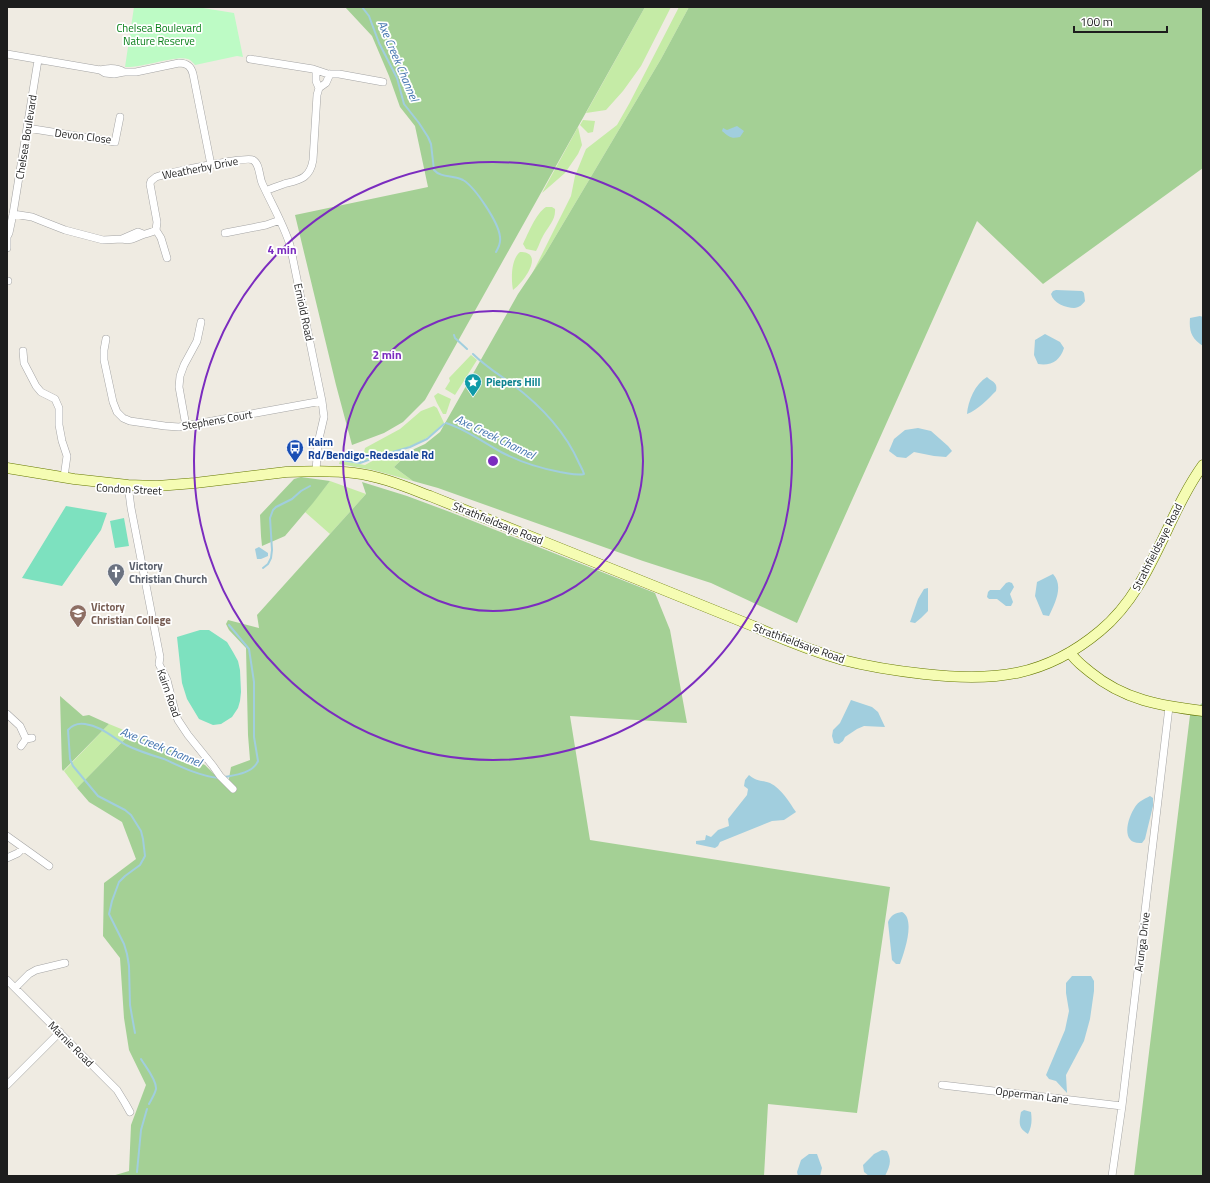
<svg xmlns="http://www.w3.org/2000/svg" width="1210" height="1183" viewBox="0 0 1210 1183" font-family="'Titillium Web',sans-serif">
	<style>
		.grass { fill: #c5eba6 }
		.forest { fill: #a4d095 }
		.park { fill: #bdfbc5 }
		.pitch { fill: #7de1bf }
		.water { fill: #a1cede }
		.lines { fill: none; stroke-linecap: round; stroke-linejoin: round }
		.stream { stroke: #a1cede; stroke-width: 2 }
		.street-casing { stroke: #a4a4a4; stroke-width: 8 }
		.secondary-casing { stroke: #657800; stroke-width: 11 }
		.street { stroke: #fff; stroke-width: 7 }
		.secondary { stroke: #f5fcb3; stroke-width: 10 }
		.ring { fill: none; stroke: #7b2cbf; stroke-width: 2 }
		.labels { text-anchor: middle; stroke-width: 3.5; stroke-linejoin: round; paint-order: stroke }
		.park-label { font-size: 11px; fill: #077f17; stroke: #fff }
		.street-label { font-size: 11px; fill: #1d1d1d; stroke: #fff }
		.culture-label { font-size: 11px; font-weight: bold; fill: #0d838f; stroke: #fff; text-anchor: start }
		.transit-label { font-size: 11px; font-weight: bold; fill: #164399; stroke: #fff; text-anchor: start }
		.worship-label { font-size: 11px; font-weight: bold; fill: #5b616d; stroke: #fff; text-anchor: start }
		.education-label { font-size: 11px; font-weight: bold; fill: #785e54; stroke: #fff; text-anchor: start }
		.water-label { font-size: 12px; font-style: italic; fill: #4676b0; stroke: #fff }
		.centre { fill: #7b2cbf; stroke: #fff; stroke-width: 2 }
		.ring-label { font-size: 12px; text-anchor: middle; font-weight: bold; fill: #7b2cbf; stroke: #fff; stroke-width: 3.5; stroke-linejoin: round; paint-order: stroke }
	</style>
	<rect width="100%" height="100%" fill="#efebe2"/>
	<path class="grass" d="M645,7H671L641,66L623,91L606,110L586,113Z
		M679,7H689L661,59L545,254L532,274L571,196L575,176L586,149L617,125L629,104Z
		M583,120L595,121L593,132L588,133L580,125Z
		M578,127L582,145L578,154L565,173L542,193Z
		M546,207H552L555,209C556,220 548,227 543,236C540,241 539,246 536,251L526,249L523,244C528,234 536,213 546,207Z
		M520,252C546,252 523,283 513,290C511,279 511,259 520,252Z
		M471,355L477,360L455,395L445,389L450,381L449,378Z
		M438,393L451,399L446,414H443L437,403L434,396Z
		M434,406L437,408L444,423C438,428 432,435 425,439C407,450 384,453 365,461L363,457L365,448L400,429L421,411Z
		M412,450L394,467L413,481L373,470L339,464L340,461L365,465L376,459Z
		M357,452L360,456L361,462L341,459V456L345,454Z
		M330,481L366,494L330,534L305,512Z
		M109,724L131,733L77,788L64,771Z"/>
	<path class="forest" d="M345,7H645L425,400L403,422L384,433L352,445L336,385L295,215L428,187L415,126L400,107L389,76L372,36Z
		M689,7H1203V168L1043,284L977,221L797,623L711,583L643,561L438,488L413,481L394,467L412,450L425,444L440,432L518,294L545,254L661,59Z
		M301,477L330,481L313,503L285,536L262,546L261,536L260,515L294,479Z
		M362,482L407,496L450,512L655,593L670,630L687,723L570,716L590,840L890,887L857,1113L768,1104L764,1176H112L129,1171L131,1125L146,1085L129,1050L124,1018L120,958L103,936L104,883L136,859L122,822L89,802L77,788L131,733L205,765L222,782L228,784L231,767L250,760L248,735L246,648L229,630L226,624L228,620L259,628L257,615L366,494Z
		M60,696L83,716L89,715L109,724L63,771L62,769Z
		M1203,702V1176H1134L1190,715Z"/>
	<path class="park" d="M134,7H197L234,13L243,57L237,56L195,65C193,63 191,60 188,59C176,55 142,68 125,67Z"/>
	<path class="pitch" d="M66,506L107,513L101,530L62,586L22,578Z
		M124,518L129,546L115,548L110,521Z
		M200,630H209L227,642L233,652L238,661L240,670L241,692L240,701L238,708L232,717L221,724L213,725L199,719L187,699L182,683L177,637Z"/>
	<path class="water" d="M737,126L744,131L740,137C731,139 729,137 722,131L723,128L727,130Z
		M1056,290L1082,291L1084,293L1085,301C1083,304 1079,308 1074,308C1066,308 1053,303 1051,294L1053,291Z
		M1200,316L1203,317V346C1191,338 1189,331 1190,318Z
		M1045,334L1060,342L1064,348C1060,361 1051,366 1038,364L1034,355L1035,340Z
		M987,377C992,382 998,382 996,391C988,399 978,410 967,414C968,401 975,384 987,377Z
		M918,428L931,431L948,446L952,451L946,457L934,456L914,452L906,458L897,457L889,451L894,439L905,430Z
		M259,547L268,553V556L261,559H257L255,549Z
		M1053,574C1064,586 1055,603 1049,616L1043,615L1035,596L1037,582Z
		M1009,582L1012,583L1014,587L1010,594L1013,602L1011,606H1006L997,599H989L987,597L988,592L990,590H1000L1006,583Z
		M928,588V611L921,618L915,623L910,622L918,599L924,589Z
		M851,700L872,707L878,712L885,727L864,726L857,729L845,737L843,741L839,744L834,743L832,736L833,730L840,723Z
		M749,775C757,782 761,780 770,783C782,789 789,802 796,812L784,820L772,821L720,842L718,846L715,848L696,844V841L705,840L706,835L711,837L718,830L729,826L728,819L747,795L748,789L744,786L745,780Z
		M1150,796L1153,798V806L1145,839L1142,843C1120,845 1127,819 1135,807C1138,802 1144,799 1150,796Z
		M902,912C916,919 904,953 900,964H896L892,960L888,922C891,915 895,913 902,912Z
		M1072,976H1091L1094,981V991L1090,1019L1084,1041L1066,1075L1067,1093L1056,1081L1049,1079L1046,1075L1065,1030L1069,1011L1066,993V983Z
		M1024,1110L1031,1112C1032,1120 1032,1126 1028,1134C1018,1128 1019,1123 1021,1112Z
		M882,1150L887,1151C892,1161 890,1166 885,1176H869L864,1172L863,1165L874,1154Z
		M809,1154H817L822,1168L820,1176H798L797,1172L801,1160Z"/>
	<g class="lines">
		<path class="stream" d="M362,7L369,16L379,43L397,78L404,104L419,123L428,137L431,144L434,170C441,178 453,175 463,180C475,187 499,223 500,237C501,243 499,247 496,252
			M454,335L455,338L467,349
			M446,423C466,429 484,443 501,452C520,462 539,468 560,472C568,473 577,476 584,474C583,470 581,467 579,463C565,431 540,405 512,384C498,374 485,366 473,354
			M341,460L360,463L382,455L410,447L427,439L444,424
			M263,568L268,564L271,558L272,550L270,518L273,510L276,507L292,499L301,491L310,486
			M225,777C236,775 253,773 258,761L254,737V682L249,649L229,625
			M135,1033L130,1005L129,966L127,954L124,944L109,914L112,901L119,882L125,876L140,865L145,856L143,839L141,831L131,815L125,810L98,796L73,766L70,759L68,730C73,724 78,723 85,724C101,726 112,737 126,745C138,751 151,755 164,759C181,767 200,776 219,778
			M141,1059C145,1066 157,1080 156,1089C155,1094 151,1100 149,1104
			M137,1172L141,1130L147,1109"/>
		<g class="street-casing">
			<path id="street" d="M7,54L100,70C108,68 116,67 124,72
				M250,59L313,69L328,74H339L383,82
				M100,70L105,73L114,74L124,72H136L179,63C187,63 191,66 193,74L211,165
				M319,88L326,83L330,74
				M27,128L115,142L120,117
				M266,191C272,188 278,186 284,184C299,180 310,179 313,160L317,95L319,88L316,81V71
				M13,214L32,217L47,223L65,230L103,240L122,239L138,232L143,234
				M156,230L161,238L167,258
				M225,233L266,225L280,220
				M7,237L9,233L13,214L38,60
				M122,239C131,241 135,238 142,235C147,233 151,233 156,230L157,222L150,184L151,181L156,177C168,173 246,156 253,160C260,164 259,176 262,183C271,203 283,223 290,245L322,401L324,417L318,443L316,471
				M7,248V237
				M7,281H8
				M106,339L104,350V360L113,402L117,412L123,418L130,421L165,426L179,427L322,401
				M23,351L24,363L36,386L41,392L55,399L59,408V425L62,441L67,456L64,477
				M186,426L179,387L180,376L184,365L197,341L201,322
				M128,485L131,508L160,657L159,664L167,680L176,715L178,720L188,735L213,766L220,776L233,789
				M7,714L20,726L26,739
				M21,746L26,739L32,738
				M7,836L49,866
				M7,858L18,853L23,848
				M7,980L117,1090L125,1103L130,1112
				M15,988L29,974L36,970L65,963
				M7,1085L60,1032
				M942,1085L1122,1106
				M1112,1176L1122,1106L1169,707"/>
		</g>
		<g class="secondary-casing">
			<path id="secondary" d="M7,468L74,479L128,485L157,486L195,483L286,472C309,471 332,470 354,473C380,476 406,487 430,496C508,527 586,559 664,590C693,602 723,614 753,626C782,639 812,651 843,660C870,667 897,671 924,674C994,682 1045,677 1100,631C1152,588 1165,518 1203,465
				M1070,652C1075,661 1083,666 1090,672C1124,700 1161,706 1203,711"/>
		</g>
		<use href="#street" class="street"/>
		<use href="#secondary" class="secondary"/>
	</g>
	<g class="ring">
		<circle cx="493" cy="461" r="150"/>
		<circle cx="493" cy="461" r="299"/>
	</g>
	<defs>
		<g id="sight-pin" transform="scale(0.9)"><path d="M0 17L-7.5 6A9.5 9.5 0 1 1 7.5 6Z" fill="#0f9aa8" stroke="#fff"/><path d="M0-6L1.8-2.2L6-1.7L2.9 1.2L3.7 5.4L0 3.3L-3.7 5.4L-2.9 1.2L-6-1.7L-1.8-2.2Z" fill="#fff"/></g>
		<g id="bus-pin" transform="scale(0.9)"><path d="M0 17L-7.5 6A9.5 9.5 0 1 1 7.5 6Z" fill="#1a4fb4" stroke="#fff"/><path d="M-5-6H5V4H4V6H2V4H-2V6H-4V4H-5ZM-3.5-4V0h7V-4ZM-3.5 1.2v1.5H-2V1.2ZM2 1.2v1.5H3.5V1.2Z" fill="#fff"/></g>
		<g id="church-pin" transform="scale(0.9)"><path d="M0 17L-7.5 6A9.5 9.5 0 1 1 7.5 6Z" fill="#6b7280" stroke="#fff"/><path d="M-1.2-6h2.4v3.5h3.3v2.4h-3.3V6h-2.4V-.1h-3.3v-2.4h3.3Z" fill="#fff"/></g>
		<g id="school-pin" transform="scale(0.9)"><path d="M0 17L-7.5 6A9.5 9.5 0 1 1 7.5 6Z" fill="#8d6e63" stroke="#fff"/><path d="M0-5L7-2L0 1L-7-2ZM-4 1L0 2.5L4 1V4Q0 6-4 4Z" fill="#fff"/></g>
	</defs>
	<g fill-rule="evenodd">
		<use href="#sight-pin" x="473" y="382"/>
		<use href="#bus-pin" x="295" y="448"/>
		<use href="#church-pin" x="116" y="572"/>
		<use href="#school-pin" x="78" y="613"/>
	</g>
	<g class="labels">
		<g class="park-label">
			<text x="159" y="32">Chelsea Boulevard<tspan x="159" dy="13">Nature Reserve</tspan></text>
		</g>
		<g class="street-label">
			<text transform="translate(83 136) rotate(7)" y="4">Devon Close</text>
			<text transform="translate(26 137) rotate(-81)" y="4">Chelsea Boulevard</text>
			<text transform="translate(200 168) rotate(-11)" y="4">Weatherby Drive</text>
			<text transform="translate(304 312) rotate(78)" y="4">Erniold Road</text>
			<text transform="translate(217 420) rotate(-10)" y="4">Stephens Court</text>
			<text transform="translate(129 489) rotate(3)" y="4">Condon Street</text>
			<text transform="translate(498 523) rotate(22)" y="4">Strathfieldsaye Road</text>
			<text transform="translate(1157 547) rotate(-63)" y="4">Strathfieldsaye Road</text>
			<text transform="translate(799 643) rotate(20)" y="4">Strathfieldsaye Road</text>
			<text transform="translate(169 693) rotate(71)" y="4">Kairn Road</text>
			<text transform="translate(1142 942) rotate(-83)" y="4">Arunga Drive</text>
			<text transform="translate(71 1044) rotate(45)" y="4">Marnie Road</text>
			<text transform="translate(1032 1095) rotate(7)" y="4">Opperman Lane</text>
		</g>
		<g class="culture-label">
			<text x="486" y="386">Piepers Hill</text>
		</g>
		<g class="transit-label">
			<text x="308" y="446">Kairn<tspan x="308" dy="13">Rd/Bendigo-Redesdale Rd</tspan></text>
		</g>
		<g class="worship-label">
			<text x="129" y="570">Victory<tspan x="129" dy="13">Christian Church</tspan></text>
		</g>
		<g class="education-label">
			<text x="91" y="611">Victory<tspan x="91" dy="13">Christian College</tspan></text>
		</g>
		<g class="water-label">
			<text transform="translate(398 61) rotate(67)" y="4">Axe Creek Channel</text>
			<text transform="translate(495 437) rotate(26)" y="4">Axe Creek Channel</text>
			<text transform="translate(161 747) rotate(22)" y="4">Axe Creek Channel</text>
		</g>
	</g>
	<circle cx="493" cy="461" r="6" class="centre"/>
	<g class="ring-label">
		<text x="282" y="254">4 min</text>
		<text x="387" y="359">2 min</text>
	</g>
	<rect width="1210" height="1183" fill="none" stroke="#1d1d1d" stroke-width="16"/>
	<path d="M1074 26v6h93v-6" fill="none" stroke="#1d1d1d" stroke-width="2"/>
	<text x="1080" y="26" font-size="12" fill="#1d1d1d" stroke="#ffffff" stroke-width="3" paint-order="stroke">100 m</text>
</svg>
